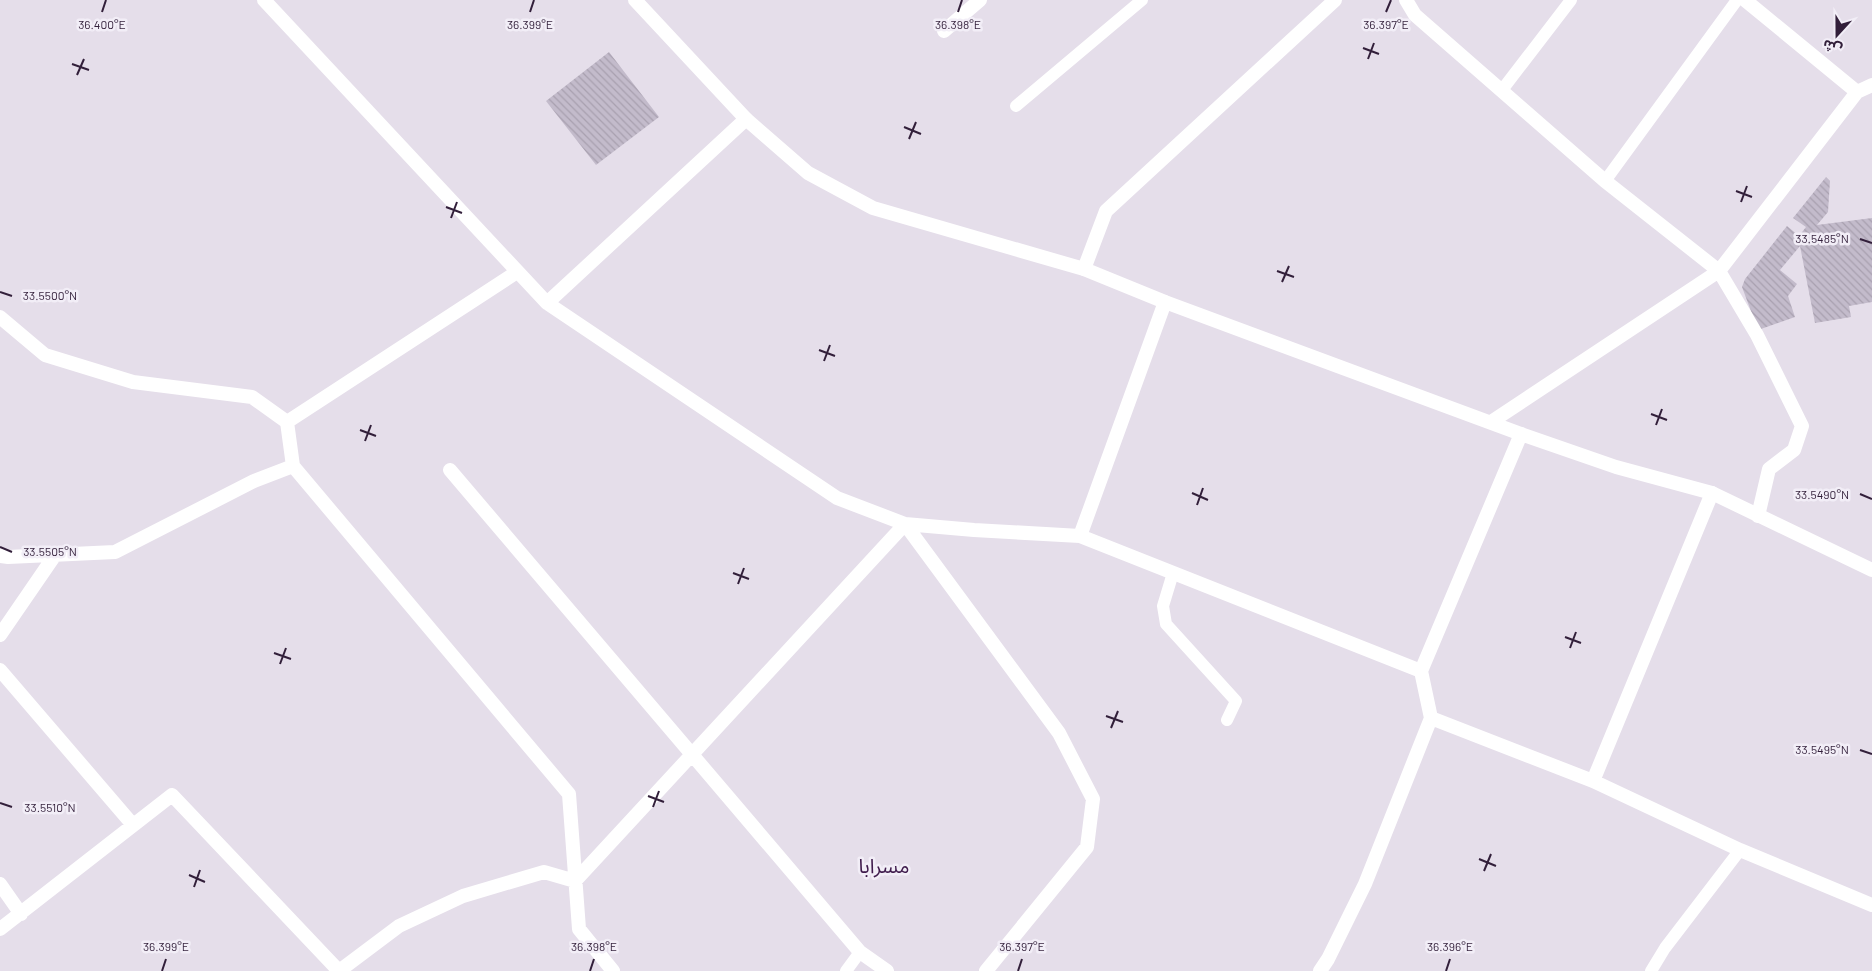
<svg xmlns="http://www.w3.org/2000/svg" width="1872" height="971" viewBox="0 0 1872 971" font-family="Barlow,'Noto Sans Arabic',sans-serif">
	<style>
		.building { fill: url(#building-back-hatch) }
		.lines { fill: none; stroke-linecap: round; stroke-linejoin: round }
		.service { stroke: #fff; stroke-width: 12 }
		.minor { stroke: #fff; stroke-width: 14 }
		.tertiary { stroke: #fff; stroke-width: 14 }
		.ticks { fill: none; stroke: #321f3a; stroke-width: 2 }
		.labels { text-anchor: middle; stroke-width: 5; stroke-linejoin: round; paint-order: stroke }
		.quarter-label { font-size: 20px; fill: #3f1b4c; stroke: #f2eef7 }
		.ticks-label { font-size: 12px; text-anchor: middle; fill: #321f3a; stroke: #f2eef7; stroke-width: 5; stroke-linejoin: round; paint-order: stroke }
	</style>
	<defs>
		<pattern id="building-back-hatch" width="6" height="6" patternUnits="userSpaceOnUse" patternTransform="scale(1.25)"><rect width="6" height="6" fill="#c3bbcb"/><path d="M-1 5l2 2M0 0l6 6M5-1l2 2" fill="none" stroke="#a8a0af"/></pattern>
	</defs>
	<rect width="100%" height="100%" fill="#e5deea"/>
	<path class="building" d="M609,52L659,117L596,165L546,101Z
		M1826,177L1830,181L1828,212L1817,225L1872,218V302L1849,306L1851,317L1815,323L1800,246L1780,270L1797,284L1788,296L1795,317L1758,330L1742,287L1745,279L1787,226L1799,236L1806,227L1793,218Z"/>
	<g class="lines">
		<path class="service" d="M1502,90L1571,0
			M1016,106L1142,0
			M1605,181L1737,0
			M1173,573L1163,606L1166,624L1236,701L1227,720
			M846,971L860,952
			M1651,971L1665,948L1740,850"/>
		<path class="minor" d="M264,0L547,303L837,498L905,524L974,530L1080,536L1421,671L1431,718L1593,781L1740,850L1872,905
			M1406,0L1415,15L1605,181L1719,271L1757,335L1802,426L1794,450L1769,469L1758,516
			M1745,0L1857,92
			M944,31L980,0
			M1084,269L1106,211L1335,0
			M547,303L746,119
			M0,317L45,355L133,382L252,397L287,422L293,466L569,794L579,929L613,971
			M287,422L517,272
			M1491,422L1719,271L1857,92L1872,85
			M450,470L860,952L887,971
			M1080,536L1165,302
			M0,556L8,557L115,552L254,481L293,466
			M0,635L55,555
			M0,670L133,825
			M1421,671L1521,434
			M1593,781L1712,493
			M0,884L21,914
			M0,929L172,795L339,971
			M339,971L399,926L463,896L544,872L575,881L905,524L1059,733L1093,799L1087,847L986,971
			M1320,971L1328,959L1365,884L1431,718"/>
		<path class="tertiary" d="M635,0L746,119L808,173L873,208L1084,269L1165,302L1521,434L1616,467L1712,493L1872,570"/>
	</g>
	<path class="ticks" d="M102,12L106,0M530,12L534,0M958,12L962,0M1386,12L1391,0M1363,48L1379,54M1368,59L1374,43M72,64L89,70M77,75L84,59M904,127L921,134M909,139L916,122M1736,191L1752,197M1741,202L1747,186M446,207L462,213M451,218L457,202M1860,239L1872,243M1277,271L1294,277M1282,282L1289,266M0,292L12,296M819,350L835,356M824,361L830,345M1651,414L1667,420M1656,425L1662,409M360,430L376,436M365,441L371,425M1192,493L1208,500M1860,494L1872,499M1197,505L1203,488M0,547L12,552M733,573L749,579M738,584L744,568M1565,637L1581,643M1570,648L1576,632M274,653L291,659M280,664L286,648M1106,716L1123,722M1111,728L1118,711M1860,750L1872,754M648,796L664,802M0,803L12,807M653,807L659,791M1479,859L1496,866M1484,871L1491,854M189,875L205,882M194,887L200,870M162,971L166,959M590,971L594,959M1018,971L1022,959M1446,971L1450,959"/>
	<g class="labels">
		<g class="quarter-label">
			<text x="884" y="873">مسرابا</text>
		</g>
	</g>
	<g class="ticks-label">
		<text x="102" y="29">36.400°E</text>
		<text x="530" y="29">36.399°E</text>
		<text x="958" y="29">36.398°E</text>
		<text x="1386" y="29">36.397°E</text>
		<text x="1822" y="243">33.5485°N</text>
		<text x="50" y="300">33.5500°N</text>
		<text x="1822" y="499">33.5490°N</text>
		<text x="50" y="556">33.5505°N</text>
		<text x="1822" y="754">33.5495°N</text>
		<text x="50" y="812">33.5510°N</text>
		<text x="166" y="951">36.399°E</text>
		<text x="594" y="951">36.398°E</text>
		<text x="1022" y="951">36.397°E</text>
		<text x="1450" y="951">36.396°E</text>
	</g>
	<g transform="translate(1837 35) rotate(201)" stroke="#f2eef7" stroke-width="4" paint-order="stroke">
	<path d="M0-4L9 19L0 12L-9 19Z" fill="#321f3a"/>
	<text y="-8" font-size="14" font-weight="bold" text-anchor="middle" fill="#321f3a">ش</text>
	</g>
</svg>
